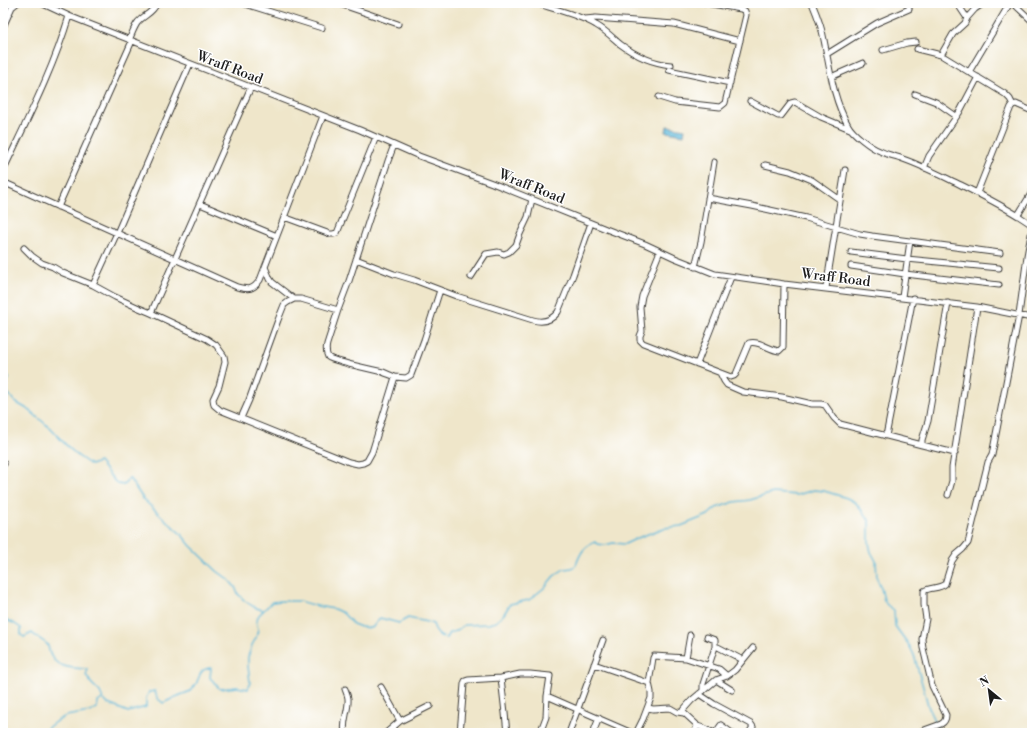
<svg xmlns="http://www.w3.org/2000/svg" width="1035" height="736" viewBox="0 0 1035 736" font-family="'Libre Bodoni',serif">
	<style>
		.water { fill: url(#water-waves); stroke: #3b697a }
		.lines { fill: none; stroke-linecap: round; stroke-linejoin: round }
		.stream { stroke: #5ab6d8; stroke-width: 1.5 }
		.minor-casing { stroke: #3c3a36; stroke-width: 7 }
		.minor { stroke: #fff; stroke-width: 5 }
		.labels { text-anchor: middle; stroke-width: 3; stroke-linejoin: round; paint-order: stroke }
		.street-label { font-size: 14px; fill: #1c1c1c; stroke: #fff }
	</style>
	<defs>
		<pattern id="water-waves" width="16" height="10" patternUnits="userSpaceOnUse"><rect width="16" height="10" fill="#5ab6d8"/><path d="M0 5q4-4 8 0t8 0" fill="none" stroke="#4a93ae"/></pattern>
	</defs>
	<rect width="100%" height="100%" fill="#fff"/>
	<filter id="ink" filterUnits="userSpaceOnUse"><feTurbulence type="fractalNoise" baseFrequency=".025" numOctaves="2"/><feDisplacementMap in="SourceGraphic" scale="8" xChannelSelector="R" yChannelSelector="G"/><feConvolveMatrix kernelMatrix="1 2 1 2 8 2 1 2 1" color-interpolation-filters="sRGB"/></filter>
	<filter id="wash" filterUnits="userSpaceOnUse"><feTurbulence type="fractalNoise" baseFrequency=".012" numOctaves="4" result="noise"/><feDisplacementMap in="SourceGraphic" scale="16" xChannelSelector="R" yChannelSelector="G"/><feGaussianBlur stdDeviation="0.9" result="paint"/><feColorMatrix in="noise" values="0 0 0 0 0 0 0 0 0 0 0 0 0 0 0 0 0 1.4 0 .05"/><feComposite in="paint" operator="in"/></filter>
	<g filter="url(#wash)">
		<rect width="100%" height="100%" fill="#efe6ca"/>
		<path class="water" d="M667,126L685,129L684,135L666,132Z"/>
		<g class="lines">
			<path class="stream" d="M3,362L9,379L3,382
				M3,387L15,402L29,410L49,427L68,447L78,456L91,465L99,462L117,484L124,485L129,478L144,500L181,534L191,546L217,571L228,579L235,587L238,594L245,601L254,607L262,610
				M3,618L15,624L21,628V635L24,637L32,633C35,636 45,642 47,644C49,647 49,653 51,656C58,669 75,668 88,669L86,675L91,683L100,692L103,699L108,704L128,712L146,707V698L149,692L155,691L157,698L163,703C168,701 173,698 178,696C184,693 190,693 194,687C200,680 198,668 211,668L210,678C214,681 216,686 220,689L237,687L248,689L250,682L248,666V657L252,645L256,638L258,629L256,621L259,615L272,602L281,601H299L317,606L334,609L343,613L353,624L361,627L372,628L380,618L399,623L408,618L427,622L433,624C436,632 437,636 446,638L449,633L456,631L464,625L488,624L496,622L504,614L510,604L529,600L544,588L554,576L564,569L572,568L576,565C580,554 583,547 595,542L597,544L605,545L613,543L625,544L640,537L664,528L681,526L708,515L716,508L734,502L750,500L773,493L797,495L814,490L824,491L847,498L856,503L869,520V543L871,552L876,561L877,579L881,588L884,600L887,605L894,610L895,626L909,645L914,655L930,712L940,733
				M47,733V728L55,722L66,716L90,712L97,708L98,702L102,699"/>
		</g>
	</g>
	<g filter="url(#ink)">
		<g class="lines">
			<g class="minor-casing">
				<path id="minor" d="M41,3L69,16L360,130L419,156L492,183L606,229L645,244L675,258L715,274L784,284L977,307L1032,318
					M242,3L322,28
					M337,3L398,24
					M535,3C554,9 580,15 596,25C605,30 612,37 620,44C636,56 651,63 671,65
					M812,3C817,15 822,27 824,40C830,69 833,99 848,125C852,133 871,148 880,151C887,155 896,156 903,159C923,166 942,176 961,185C985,197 1010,209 1032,225
					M1013,3L1032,21
					M909,6L913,3
					M967,18L975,9L984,3
					M585,19L596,18L674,24L740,41
					M3,27L12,7L17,3
					M129,40C132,34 134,27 138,22C145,14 152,14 157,3
					M917,49L941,55L1005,94L1010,99L1013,105
					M883,50L907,43L916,42
					M827,54L877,23L909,9
					M941,55L953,34L965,23L967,18L957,3
					M669,70L730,83
					M969,72L1010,3
					M831,77L863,63
					M915,94L936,102L956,116
					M659,97L675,102L720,107L725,103L746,15L745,11L741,9L706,3
					M750,101L778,116H781L791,103L795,102L821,117L850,129
					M1013,105L1016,104L1032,111
					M765,165L790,171L812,180L839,199
					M924,168L929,156L959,113L978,77
					M3,171C27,120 53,70 69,16
					M3,182L237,287C249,290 253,290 260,280L323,116
					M977,193L1011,107L1013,105
					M708,198L752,206L806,218L860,234L872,236L1000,253
					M200,204L277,236
					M58,207L132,41
					M1018,215L1032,192
					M284,217L330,234H333L337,233L376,137
					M24,248L32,256L42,263L53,267L63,273L93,285L115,297L139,308L151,313L207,339L216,345L224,356L225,362L219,386L213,399L214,405L220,410L349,462L358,464L363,463L367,461L372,452L395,377C391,375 387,374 383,372C374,370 332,361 328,357C326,353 326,348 327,344L338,310
					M660,251L642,296L640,307L642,331L640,336V340L643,343L731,377L734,376L736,374L749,343C759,340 769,350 779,351L783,347L784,284
					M851,252L907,259L999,268
					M356,259L394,274L414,280L456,296L533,320C543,323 551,321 558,312L573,275L591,223
					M851,266L905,274L999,285
					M265,267L270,279L272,282L294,299
					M695,267L701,242L714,162
					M471,277L486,254L498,252L504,254L509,252L516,245L520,234L528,217L532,199
					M93,285L117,233L190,64
					M826,288L845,170
					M902,297L910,241
					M151,313L251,87
					M697,364L731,277
					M720,373L724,381L727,385L743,392L782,397L812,404H821L825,405L834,418L840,424L922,445L955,453
					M395,377L406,378L411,375L424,340L440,290
					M3,410L4,416L3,419
					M241,418L249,400L278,320L284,305L288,302L294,299H301L338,310L349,281L388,161L394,145
					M886,436L913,298
					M922,445V440L928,421L948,303
					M3,462L4,464
					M948,495L952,481V468L977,307
					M707,637L715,640V647
					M686,658L690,635
					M594,664L649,683
					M501,678L505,713L507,733
					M716,680L732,690
					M381,687L400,721
					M345,689C346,692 348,696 348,699C349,710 342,722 345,733
					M703,691V684L715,647H718L743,660
					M699,694L714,704L751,724L753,727L749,733
					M547,696L632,733
					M648,708L653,709L670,708L677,712L684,713L696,724L697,726L694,733
					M684,713L683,710L692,700L716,680L727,676L735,670L753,648
					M697,726L704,728L714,733L716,732L721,725L732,733
					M386,733L400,721L430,706
					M460,733L464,684L465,681L468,680L501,678L520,674H530L550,676L547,696L546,717L540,733
					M569,733L603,640
					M593,733L599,718
					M636,733L643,719L651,698V692L649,683L653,658L654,656L686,658L719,669L727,676
					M916,733L941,724C945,722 946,719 946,715L932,686L923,648L922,639L926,619L924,605V591C930,587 939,589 945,584L952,561L956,555L963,549L968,543L988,462L992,455L1019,315L1027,256L1032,229"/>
			</g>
			<use href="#minor" class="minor"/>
		</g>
	</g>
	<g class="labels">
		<g class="street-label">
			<text transform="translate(230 67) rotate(21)" y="5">Wraff Road</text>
			<text transform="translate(532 186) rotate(22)" y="5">Wraff Road</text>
			<text transform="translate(836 277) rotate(7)" y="5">Wraff Road</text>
		</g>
	</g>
	<rect width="1035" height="736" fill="none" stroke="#fff" stroke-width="16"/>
	<g transform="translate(989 690) rotate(331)" stroke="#ffffff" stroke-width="3" paint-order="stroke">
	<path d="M0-3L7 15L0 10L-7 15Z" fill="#1c1c1c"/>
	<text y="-6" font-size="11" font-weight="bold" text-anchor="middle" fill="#1c1c1c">N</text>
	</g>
</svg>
